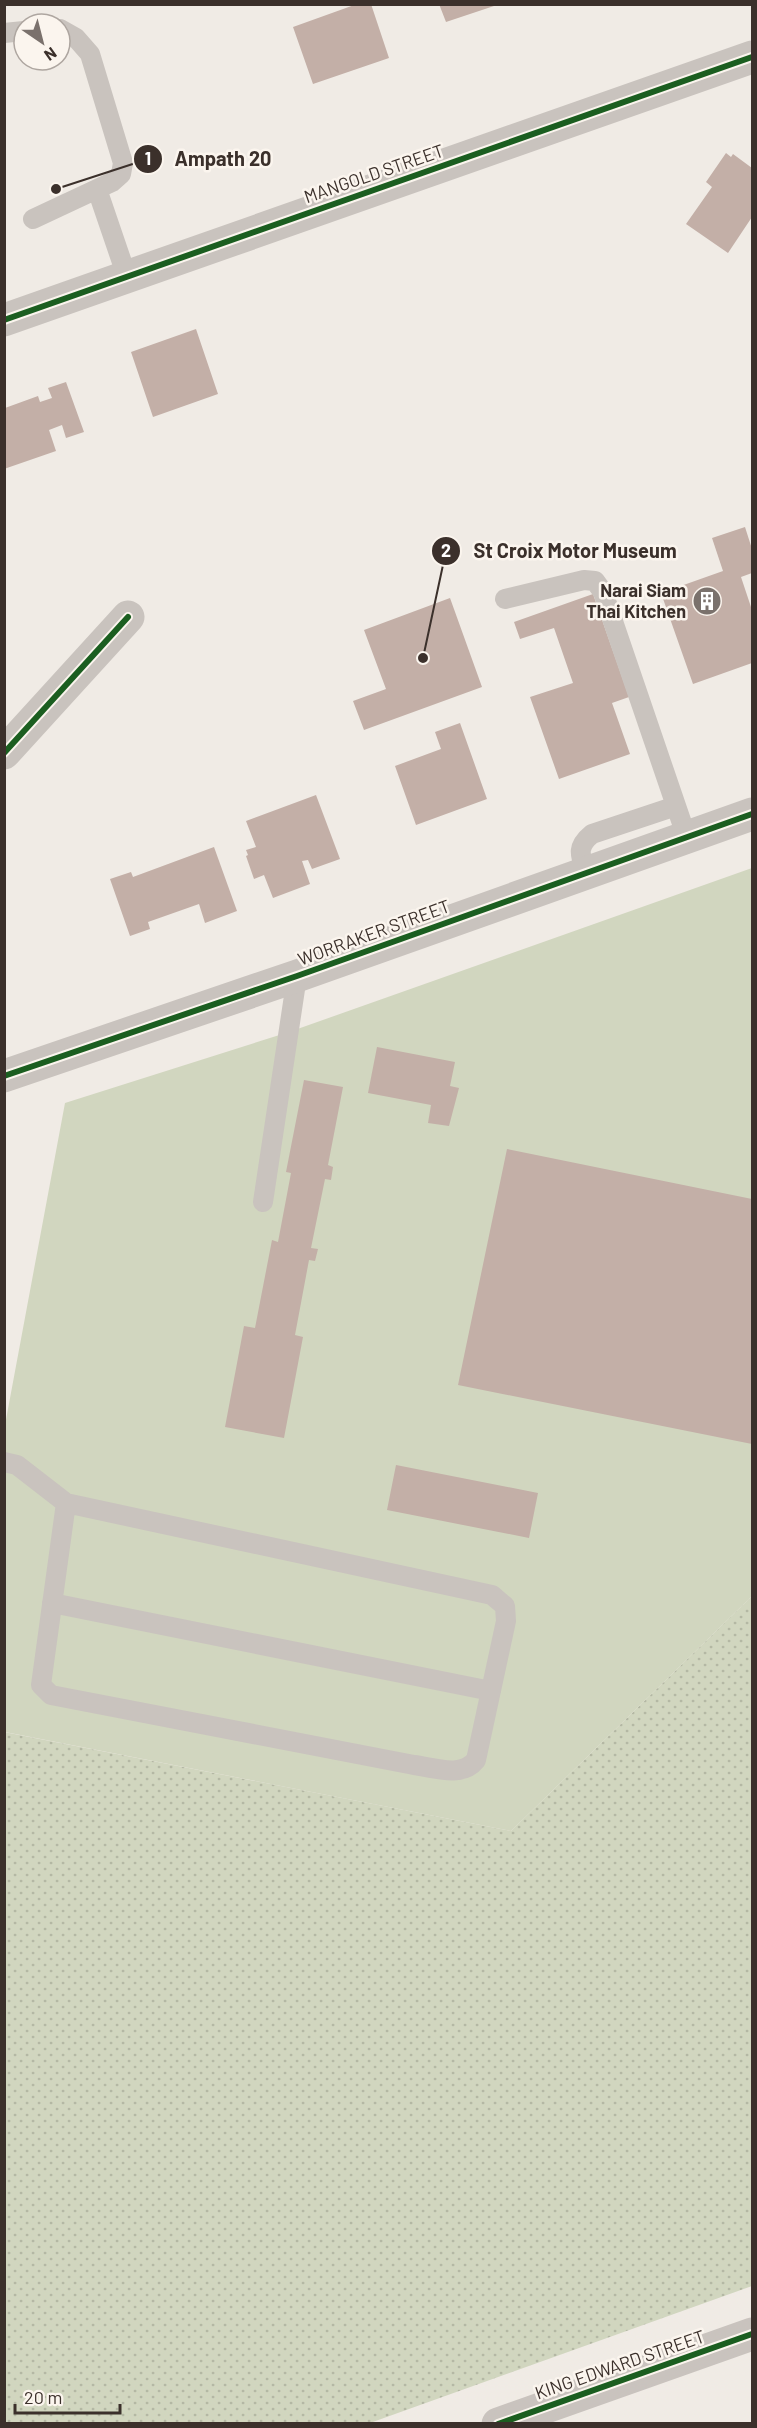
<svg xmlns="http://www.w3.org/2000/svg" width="757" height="2428" viewBox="0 0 757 2428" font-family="Barlow,sans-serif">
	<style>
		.grass { fill: url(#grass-dots) }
		.green { fill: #d1d6bf }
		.building { fill: #c3afa7 }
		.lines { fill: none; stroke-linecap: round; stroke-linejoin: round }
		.service { stroke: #c9c3be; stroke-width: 20 }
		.minor { stroke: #c9c3be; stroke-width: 33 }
		.cycleway-casing { stroke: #fbf5ee; stroke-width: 10 }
		.cycleway { stroke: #1b5e20; stroke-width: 6 }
		.labels { text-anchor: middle; stroke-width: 5; stroke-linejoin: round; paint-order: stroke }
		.street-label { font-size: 18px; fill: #3b302b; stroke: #fbf5ee }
		.poi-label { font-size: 18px; font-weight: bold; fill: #3b302b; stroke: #fbf5ee; text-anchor: end }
		.leader { fill: none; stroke: #3b302b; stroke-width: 2 }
		.callout-dot { fill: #3b302b; stroke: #fbf5ee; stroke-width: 2 }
		.mark-label { font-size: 18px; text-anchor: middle; font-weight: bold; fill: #fff }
		.callout-label { font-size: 20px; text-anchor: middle; font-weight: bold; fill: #3b302b; stroke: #fbf5ee; stroke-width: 5; stroke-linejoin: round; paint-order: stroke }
	</style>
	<defs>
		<pattern id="grass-dots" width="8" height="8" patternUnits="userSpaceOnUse" patternTransform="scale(1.5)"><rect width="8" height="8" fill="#d1d6bf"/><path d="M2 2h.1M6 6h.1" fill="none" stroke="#b4b8a4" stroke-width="1.8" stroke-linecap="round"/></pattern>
	</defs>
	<rect width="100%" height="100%" fill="#f0ebe5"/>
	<path class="grass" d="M752,1596V2286L370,2423H5L4,1732L511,1831Z"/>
	<path class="green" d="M752,868V1596L511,1831L5,1732V1425L65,1103L289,1032Z"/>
	<path class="building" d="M357,4H371L389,58L313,84L293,27Z
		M439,4H497V5L446,22Z
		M726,153L731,157L733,154L752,168V217L728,253L686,224L712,187L706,182Z
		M196,329L218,394L153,417L131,352Z
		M66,382L84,432L66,438L62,425L49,430L56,451L4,469L5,408L38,396L40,402L52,398L48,388Z
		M745,527L752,549V573L741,577L752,610V663L693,684L661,593L723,571L712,538Z
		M593,594L629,697L612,703L630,754L559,779L530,697L573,683L554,628L520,639L514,622Z
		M450,598L482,687L364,730L353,701L386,689L364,630Z
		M460,723L487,799L416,825L395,766L441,749L435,732Z
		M316,795L340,859L312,869L308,860L302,861L310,884L273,898L264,875L254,879L246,856L248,855L246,850L256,847L246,821Z
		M214,847L237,911L205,923L199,904L148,922L150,929L130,936L110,879L131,872L133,877Z
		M377,1047L455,1062L450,1086L459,1088L449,1126L428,1123L431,1105L368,1093Z
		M304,1080L343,1087L328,1165L333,1167L331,1180L325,1179L311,1248L318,1249L315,1261L309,1260L295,1335L303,1337L284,1438L225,1427L244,1326L255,1328L272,1240L278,1242L291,1173L286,1172Z
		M507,1149L752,1199V1444L458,1385Z
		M396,1465L538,1493L529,1538L387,1510Z"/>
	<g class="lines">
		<path class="service" d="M4,33L24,31
			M97,189L127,277
			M33,219L112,182L121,174L123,163L90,54L76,38L60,29
			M505,599L584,580L595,581L603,592L687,838
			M586,873C580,855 576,847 592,834L676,806
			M263,1202L297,976
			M4,1462L17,1465L66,1503L492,1595L505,1606L506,1621L476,1760C462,1778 435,1768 414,1765L51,1695L41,1685L66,1503
			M52,1603L491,1691"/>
		<path class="minor" d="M4,320L752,57
			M4,753L128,617
			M4,1076L297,976L752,814
			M498,2424L752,2334"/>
		<g class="cycleway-casing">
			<path id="cycleway" d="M4,320L752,57
				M4,753L128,617
				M4,1076L297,976L752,814
				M498,2424L752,2334"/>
		</g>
		<use href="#cycleway" class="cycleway"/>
	</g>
	<defs>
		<g id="building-disc" transform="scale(1.5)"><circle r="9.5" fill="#7a716c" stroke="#fbf5ee"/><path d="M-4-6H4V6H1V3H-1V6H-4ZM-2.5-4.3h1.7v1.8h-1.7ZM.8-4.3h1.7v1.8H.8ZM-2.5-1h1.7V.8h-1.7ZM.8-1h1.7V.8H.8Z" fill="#fff"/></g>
	</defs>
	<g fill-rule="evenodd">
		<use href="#building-disc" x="707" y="601"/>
	</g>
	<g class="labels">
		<g class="street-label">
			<text transform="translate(374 174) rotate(-19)" y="6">MANGOLD STREET</text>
			<text transform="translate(374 933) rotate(-20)" y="6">WORRAKER STREET</text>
			<text transform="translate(620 2365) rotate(-19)" y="6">KING EDWARD STREET</text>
		</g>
		<g class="poi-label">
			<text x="686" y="597">Narai Siam<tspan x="686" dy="21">Thai Kitchen</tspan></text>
		</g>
	</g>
	<path class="leader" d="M56 189L148 159M423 658L446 551"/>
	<g class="callout-dot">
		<circle cx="56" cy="189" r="6"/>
		<circle cx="423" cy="658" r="6"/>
		<circle cx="148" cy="159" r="15"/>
		<circle cx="446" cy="551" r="15"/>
	</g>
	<g class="mark-label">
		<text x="148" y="165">1</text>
		<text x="446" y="557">2</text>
	</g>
	<g class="callout-label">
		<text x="223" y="166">Ampath 20</text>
		<text x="575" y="558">St Croix Motor Museum</text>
	</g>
	<rect width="757" height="2428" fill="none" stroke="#3b302b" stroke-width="12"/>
	<g transform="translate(42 42) rotate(145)"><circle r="28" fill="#fbf5ee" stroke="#aea6a0" stroke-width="1.5"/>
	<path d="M0-4.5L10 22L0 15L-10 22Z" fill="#7a716c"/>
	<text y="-9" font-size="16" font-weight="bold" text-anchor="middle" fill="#3b302b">N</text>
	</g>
	<path d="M15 2404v9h105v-9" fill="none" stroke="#3b302b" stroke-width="3"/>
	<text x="24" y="2404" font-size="18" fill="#3b302b" stroke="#fbf5ee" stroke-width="4.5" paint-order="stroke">20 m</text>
</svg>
